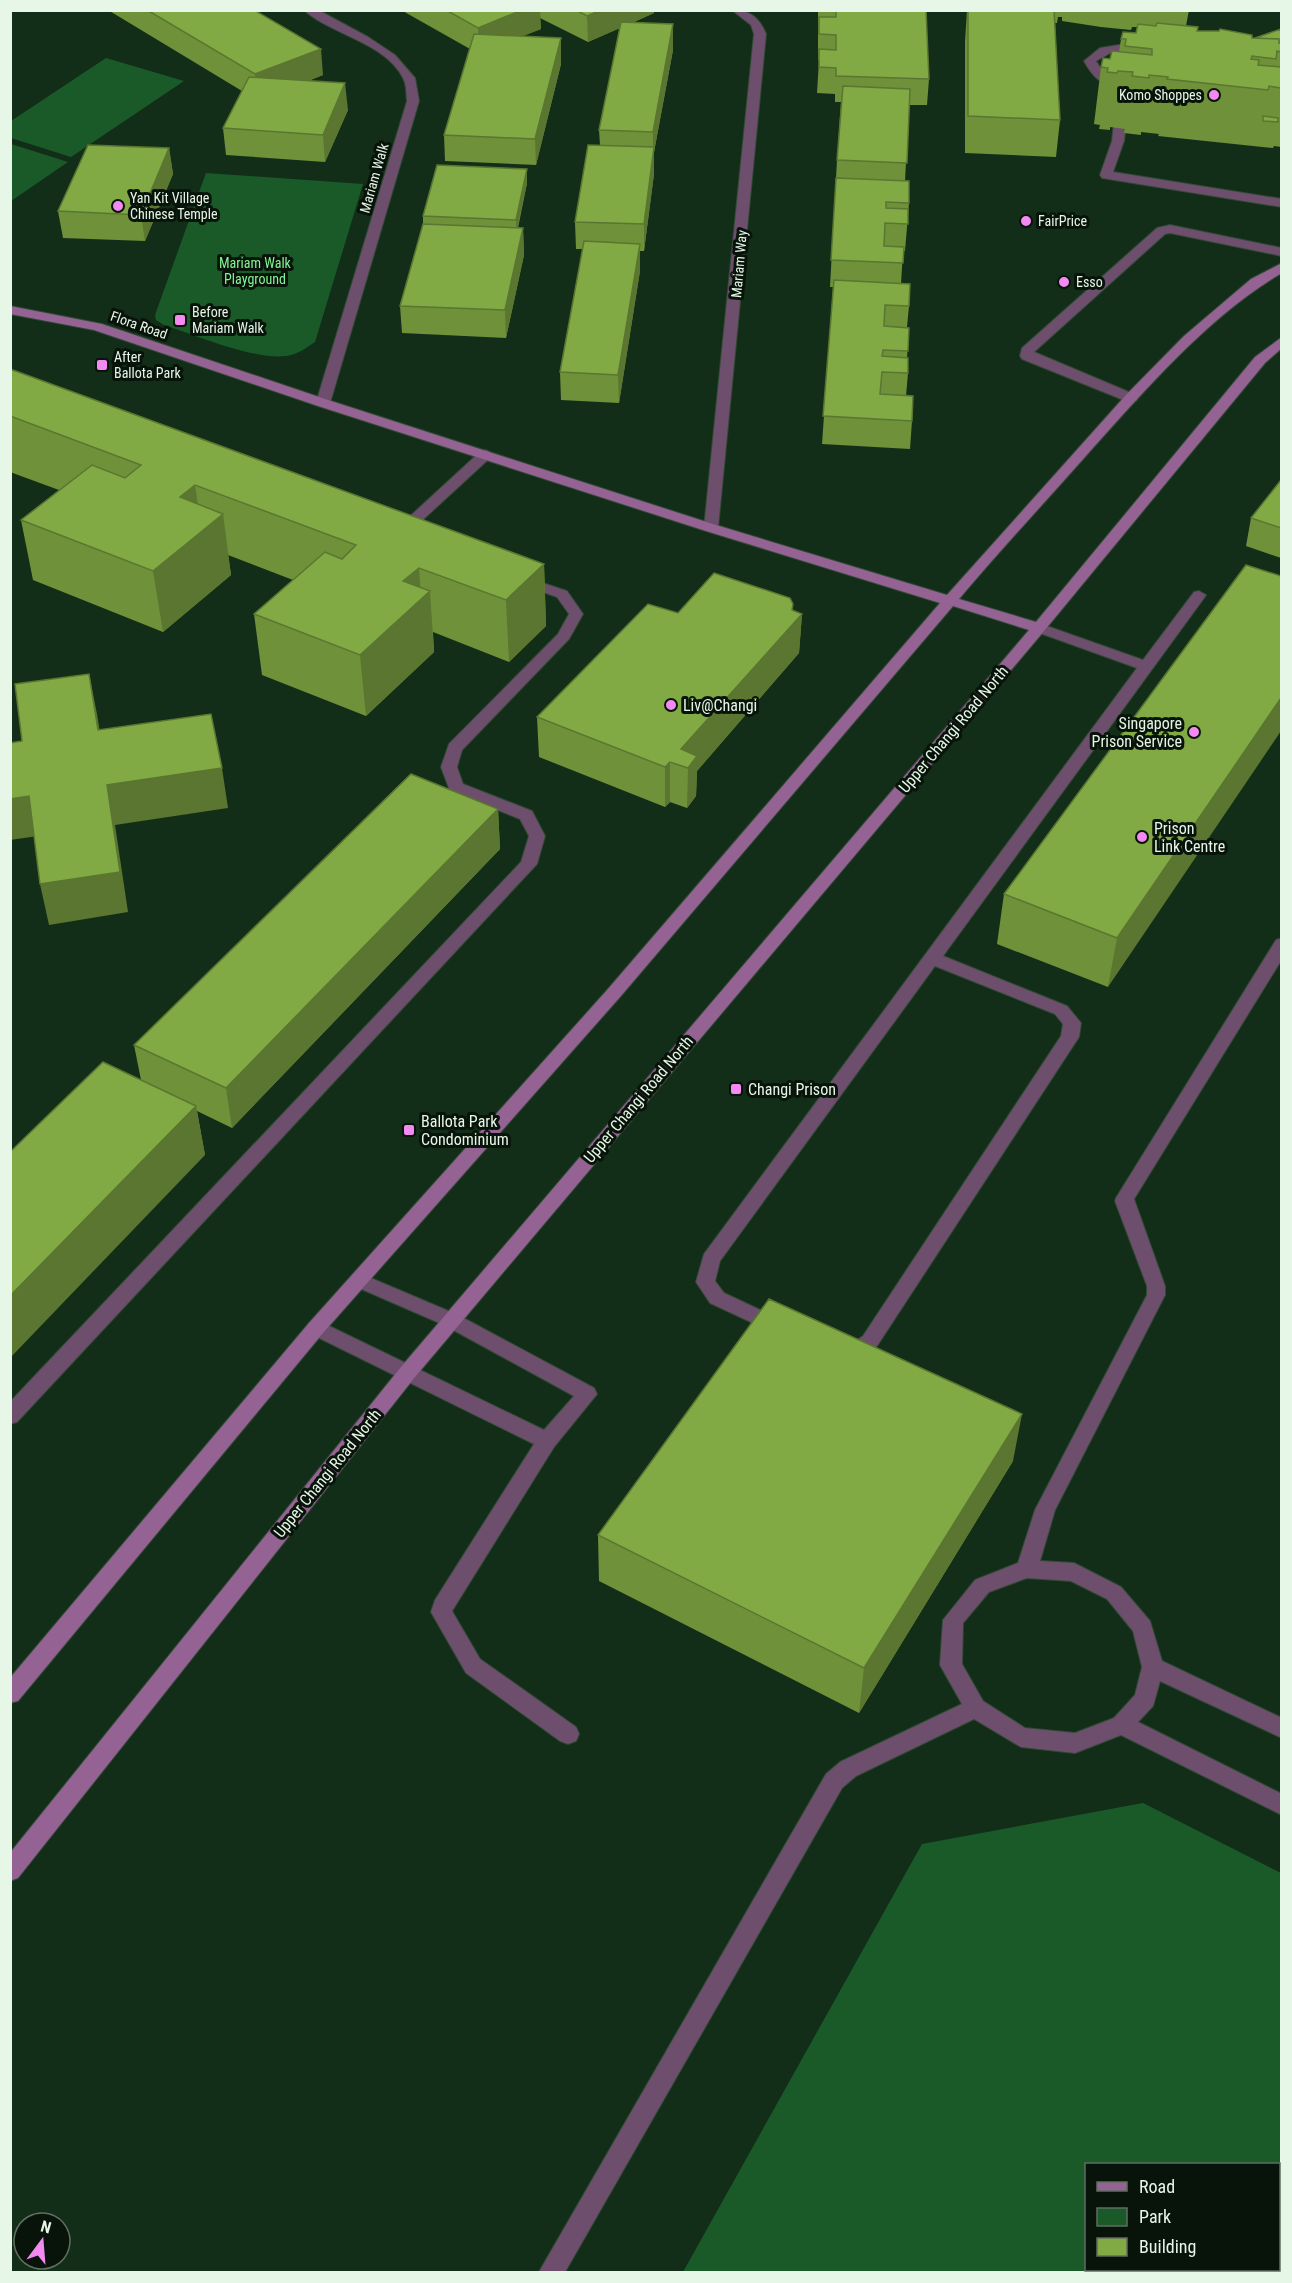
<svg xmlns="http://www.w3.org/2000/svg" width="1292" height="2283" viewBox="0 0 1292 2283" font-family="'Roboto Condensed',sans-serif">
	<style>
		.green { fill: #1a5a29; fill-rule: evenodd }
		.lines { fill: none; stroke-linecap: round; stroke-linejoin: round }
		.lane-casing { stroke: #314a35; stroke-width: 2 }
		.street-casing { stroke: #314a35; stroke-width: 2 }
		.secondary-casing { stroke: #314a35; stroke-width: 2 }
		.lane { fill: #6d4e6c; fill-rule: evenodd }
		.street { fill: #6d4e6c; fill-rule: evenodd }
		.secondary { fill: #946293; fill-rule: evenodd }
		.wall { fill: #6f913a }
		.shaded-wall { fill: #5a7630 }
		.building { fill: #81a944; stroke: #5a7630; stroke-width: 1.5 }
		.poi-dot { fill: #f38af1; stroke: #081309; stroke-width: 2 }
		.labels { text-anchor: middle; stroke-width: 6; stroke-linejoin: round; paint-order: stroke }
		.far-poi-label { font-size: 14px; fill: #e6f7e8; stroke: #081309; text-anchor: start }
		.far-street-label { font-size: 14px; fill: #e6f7e8; stroke: #081309 }
		.far-park-label { font-size: 14px; fill: #83f696; stroke: #081309 }
		.poi-label { font-size: 16px; fill: #e6f7e8; stroke: #081309; text-anchor: start }
		.street-label { font-size: 16px; fill: #e6f7e8; stroke: #081309 }
	</style>
	<rect width="100%" height="100%" fill="#132e18"/>
	<path class="green" d="M106,58L184,81L71,157L11,138V121Z
		M11,144L68,162L11,201Z
		M206,173L363,184L315,342C307,347 300,353 291,355C261,363 195,335 164,325L156,320L155,315Z
		M1143,1803L1281,1873V2272H683L922,1844ZM1278,2164V2270H1086V2164Z"/>
	<g class="lines">
		<g class="lane-casing">
			<path id="lane" d="M1131,43C1150,45 1168,49 1181,65L1180,74C1162,92 1119,94 1099,80C1092,75 1088,68 1084,61L1100,48ZM1131,49C1146,51 1158,55 1169,66L1168,72C1144,85 1111,88 1096,61L1112,52Z
				M1122,100L1128,104L1124,141L1113,172L1282,199V207L1102,178L1100,175L1112,141L1116,104Z
				M1170,225L1282,248V256L1170,233L1165,234L1034,352L1136,395L1138,398L1136,401H1126L1022,359L1020,356L1022,348L1157,228Z
				M486,450L493,454L491,457L404,537H394L392,534L394,531L481,451Z
				M522,576L567,591L583,614L569,639L462,750L457,767L463,784L532,811L545,836L537,864L17,1422L10,1424V1402L521,862L529,836L520,819L450,791L441,767L449,744L558,634L569,614L557,597L517,583L515,580Z
				M1199,591L1206,595L1204,598L943,956L1067,1006L1081,1023L1079,1037L877,1346L854,1361L840,1358L837,1353L840,1348L850,1345L863,1336L1061,1036L1063,1024L1055,1014L935,966L720,1261L715,1281L724,1293L784,1321L787,1326L784,1331L777,1334L770,1331L710,1303L696,1282L704,1254L1137,668L1034,631L1032,628L1034,625H1044L1143,660L1194,592Z
				M1282,938V959L1134,1199L1165,1286V1295L1055,1510L1040,1561L1074,1563L1121,1587L1150,1621L1162,1661L1282,1718V1738L1160,1681L1153,1706L1138,1722L1282,1794V1815L1121,1735L1075,1753L1021,1747L974,1719L856,1776L842,1788L565,2272H539L826,1774L840,1762L962,1704L940,1665L943,1620L975,1580L1018,1563L1035,1510L1147,1295V1286L1115,1201L1116,1198L1276,940ZM1027,1578L1071,1581L1107,1599L1133,1631L1142,1667L1135,1695L1114,1718L1075,1733L1025,1728L983,1701L962,1664L963,1623L989,1592Z
				M359,1273L458,1315L594,1388L597,1394L554,1447L452,1611L480,1659L576,1727L579,1734L576,1741L568,1744L560,1741L466,1673L431,1612L435,1600L534,1444L309,1333L306,1328L309,1323L316,1320L323,1323L544,1430L574,1396L444,1325L352,1285L350,1280L352,1275Z"/>
		</g>
		<g class="street-casing">
			<path id="street" d="M304,10H318L368,37L395,55L415,78L419,101L330,403L323,407L316,403L407,101C406,94 407,85 403,78C385,42 331,35 304,10Z
				M732,10C749,10 759,17 766,34L718,528L711,532L704,528L754,34L751,25Z"/>
		</g>
		<g class="secondary-casing">
			<path id="secondary" d="M1282,263V273C1211,314 1147,388 1092,449C1048,499 1002,548 959,599L1036,622L1255,357L1282,337V348L1265,363L1044,631L415,1377L18,1878L10,1881V1853L401,1367L1029,630L953,606L620,997L323,1333L18,1701L10,1703V1678L309,1323L608,989L940,603L706,531L318,406L94,330L10,314V306L102,324L328,400L716,525L947,595L1126,395L1184,336L1251,279Z"/>
		</g>
		<use href="#lane" class="lane"/>
		<use href="#street" class="street"/>
		<use href="#secondary" class="secondary"/>
	</g>
	<path class="wall" d="M108,10H254L323,75L308,81L348,110L325,162L226,155L223,128L242,91Z
		M401,10H654V13L632,23L673,50L654,152V174L644,251H640V271L619,403L561,400L560,372L583,249H576L575,222L600,145L599,130L620,28L588,42L540,18L541,29L522,36L561,38V64L536,165L445,161L444,135L470,49Z
		M818,10H926L929,79L927,105H909L905,181L909,203L905,251H903L901,284L909,306L907,327L909,328L907,358L908,373L906,396L912,421L910,449L822,444L833,287H830L837,160L841,102H835V94L817,93L819,60H818Z
		M967,10H1189L1186,26L1197,31L1255,38L1281,29V147L1274,146L1273,148L1158,136L1159,134L1141,132V135L1124,133L1125,129L1110,127V130L1099,129L1100,125L1094,124L1101,67L1110,59L1119,52L1121,39L1136,33L1137,27H1132L1131,30L1101,27L1062,21V17H1058L1057,23H1055L1060,120L1056,157L965,153V42Z
		M169,148L173,174L145,241L63,238L58,211Z
		M527,183L518,228H523L524,255L506,338L402,333L400,306L423,224V216Z
		M10,369L544,564L546,626L509,662L433,632L434,652L366,716L262,675L254,614L293,580L228,555L231,575L163,632L33,580L21,520L59,490L10,472Z
		M1281,480V558L1246,546L1251,518Z
		M1246,565L1108,987L997,944L1004,894Z
		M793,611L802,614L799,653L697,771L696,796L687,808L670,802L665,807L539,757L537,717L678,613Z
		M498,809L500,849L232,1128L197,1111L205,1155L141,1080L134,1045Z
		M1013,1461L859,1713L599,1581L598,1535Z"/>
	<path class="shaded-wall" d="M522,10H540L541,29L479,54L478,28Z
		M601,10H654V13L588,42L587,16Z
		M673,24V50L654,152V174L644,251V224L653,155V132Z
		M561,38V64L536,165L535,139Z
		M321,49L323,75L258,101L255,74Z
		M345,83L348,110L325,162L323,135Z
		M169,148L173,174L145,241L141,215Z
		M527,169V183L516,234V220Z
		M523,228L524,255L506,338L505,310Z
		M640,244V271L619,403L618,375Z
		M195,485L202,531L223,514L231,575L163,632L153,571L180,497Z
		M544,564L546,626L509,662L506,600Z
		M419,568L421,599L430,591L434,652L366,716L360,655L403,581Z
		M793,604L792,624L802,614L799,653L697,771L696,796L687,808L688,768L681,749L792,610Z
		M89,674L97,714L106,770L98,730Z
		M1281,698V731L1108,987L1117,938Z
		M670,762V802L665,807V767Z
		M222,768L228,808L115,825L128,912L49,925L40,884L107,785Z
		M29,796L38,836L10,840V799Z
		M498,809L500,849L232,1128L226,1088Z
		M196,1106L205,1155L10,1358V1296Z
		M1022,1414L1013,1461L859,1713L864,1668Z"/>
	<path class="building" d="M147,10H254L321,49L255,74Z
		M446,10H522L478,28Z
		M576,10H601L587,16Z
		M836,10H926L929,79L836,76V68L819,67V49L836,50V35L819,34V17H836Z
		M968,10H1054L1060,120L968,116Z
		M621,22L673,24L653,132L599,130Z
		M1157,23L1198,27L1197,31H1219L1220,29L1252,35V38L1279,39V43H1281V52L1277,51L1276,59L1252,56L1251,59L1259,60L1258,65L1281,67V88L1269,86L1268,90L1167,79L1168,77L1149,75V78L1132,76L1133,72L1118,71L1117,73L1107,72L1108,68L1101,67L1103,58L1110,59L1112,51L1152,55V49L1125,46L1126,39H1121L1123,32L1136,33L1138,24L1156,26Z
		M1281,29V43H1279V39L1255,38Z
		M474,34L561,38L535,139L444,135Z
		M249,77L345,83L323,135L223,128Z
		M843,86L910,89L907,163L837,160Z
		M1263,116L1278,118V122L1263,121Z
		M88,145L169,148L141,215L58,211Z
		M588,145L654,147L644,224L575,222Z
		M437,165L527,169L516,220L423,216Z
		M836,178L909,181V203L886,202V208L908,209V224L885,223L884,246L904,247L903,263L831,260Z
		M423,224L523,228L505,310L400,306Z
		M584,241L640,244L618,375L560,372Z
		M834,280L910,284L909,306L885,305L884,326L909,328L908,351L883,350L882,356L908,358V373L882,372L880,394L913,396L912,421L823,416Z
		M10,369L544,564L506,600L419,568L403,581L430,591L360,655L254,614L325,552L342,559L356,545L195,485L180,497L223,514L153,571L21,520L92,465L125,478L141,465L10,416Z
		M1281,480V528L1251,518Z
		M1246,565L1281,576V698L1117,938L1004,894Z
		M714,573L790,598L793,604L792,610L802,614L681,749L697,756L688,768L670,762L665,767L537,717L648,604L678,613Z
		M89,674L98,730L211,714L222,768L107,785L120,872L40,884L29,796L10,799V743L22,741L15,684Z
		M411,774L498,809L226,1088L134,1045Z
		M103,1062L196,1106L10,1296V1152Z
		M769,1299L1022,1414L864,1668L598,1535Z"/>
	<g class="poi-dot">
		<circle cx="1214" cy="95" r="6"/>
		<circle cx="118" cy="206" r="6"/>
		<circle cx="1026" cy="221" r="6"/>
		<circle cx="1064" cy="282" r="6"/>
		<rect x="174" y="314" width="12" height="12" rx="3"/>
		<rect x="96" y="359" width="12" height="12" rx="3"/>
		<circle cx="671" cy="705" r="6"/>
		<circle cx="1194" cy="732" r="6"/>
		<circle cx="1142" cy="837" r="6"/>
		<rect x="730" y="1083" width="12" height="12" rx="3"/>
		<rect x="403" y="1124" width="12" height="12" rx="3"/>
	</g>
	<g class="labels">
		<g class="far-poi-label">
			<text x="1202" y="100" text-anchor="end">Komo Shoppes</text>
			<text x="130" y="203">Yan Kit Village<tspan x="130" dy="16">Chinese Temple</tspan></text>
			<text x="1038" y="226">FairPrice</text>
			<text x="1076" y="287">Esso</text>
			<text x="192" y="317">Before<tspan x="192" dy="16">Mariam Walk</tspan></text>
			<text x="114" y="362">After<tspan x="114" dy="16">Ballota Park</tspan></text>
		</g>
		<g class="far-street-label">
			<text transform="translate(374 178) rotate(-74)" y="5">Mariam Walk</text>
			<text transform="translate(739 264) rotate(-85)" y="5">Mariam Way</text>
			<text transform="translate(139 325) rotate(19)" y="5">Flora Road</text>
		</g>
		<g class="far-park-label">
			<text x="255" y="268">Mariam Walk<tspan x="255" dy="16">Playground</tspan></text>
		</g>
		<g class="poi-label">
			<text x="683" y="711">Liv@Changi</text>
			<text x="1182" y="729" text-anchor="end">Singapore<tspan x="1182" dy="18">Prison Service</tspan></text>
			<text x="1154" y="834">Prison<tspan x="1154" dy="18">Link Centre</tspan></text>
			<text x="748" y="1095">Changi Prison</text>
			<text x="421" y="1127">Ballota Park<tspan x="421" dy="18">Condominium</tspan></text>
		</g>
		<g class="street-label">
			<text transform="translate(953 729) rotate(-50)" y="6">Upper Changi Road North</text>
			<text transform="translate(638 1099) rotate(-50)" y="6">Upper Changi Road North</text>
			<text transform="translate(327 1473) rotate(-51)" y="6">Upper Changi Road North</text>
		</g>
	</g>
	<rect width="1292" height="2283" fill="none" stroke="#e6f7e8" stroke-width="24"/>
	<rect x="1085" y="2163" width="195" height="108" fill="#081309" stroke="#616e62" stroke-width="1.5"/>
	<rect x="1097" y="2182" width="30" height="9" fill="#946293" stroke="#616e62" stroke-width="1.5"/>
	<text x="1139" y="2193" font-size="18" fill="#e6f7e8">Road</text>
	<rect x="1097" y="2208" width="30" height="18" fill="#1a5a29" stroke="#616e62" stroke-width="1.5"/>
	<text x="1139" y="2223" font-size="18" fill="#e6f7e8">Park</text>
	<rect x="1097" y="2238" width="30" height="18" fill="#81a944" stroke="#616e62" stroke-width="1.5"/>
	<text x="1139" y="2253" font-size="18" fill="#e6f7e8">Building</text>
	<g transform="translate(42 2241) rotate(16)"><circle r="28" fill="#081309" stroke="#616e62" stroke-width="1.5"/>
	<path d="M0-4.5L10 22L0 15L-10 22Z" fill="#f38af1"/>
	<text y="-9" font-size="16" font-weight="bold" text-anchor="middle" fill="#e6f7e8">N</text>
	</g>
</svg>
